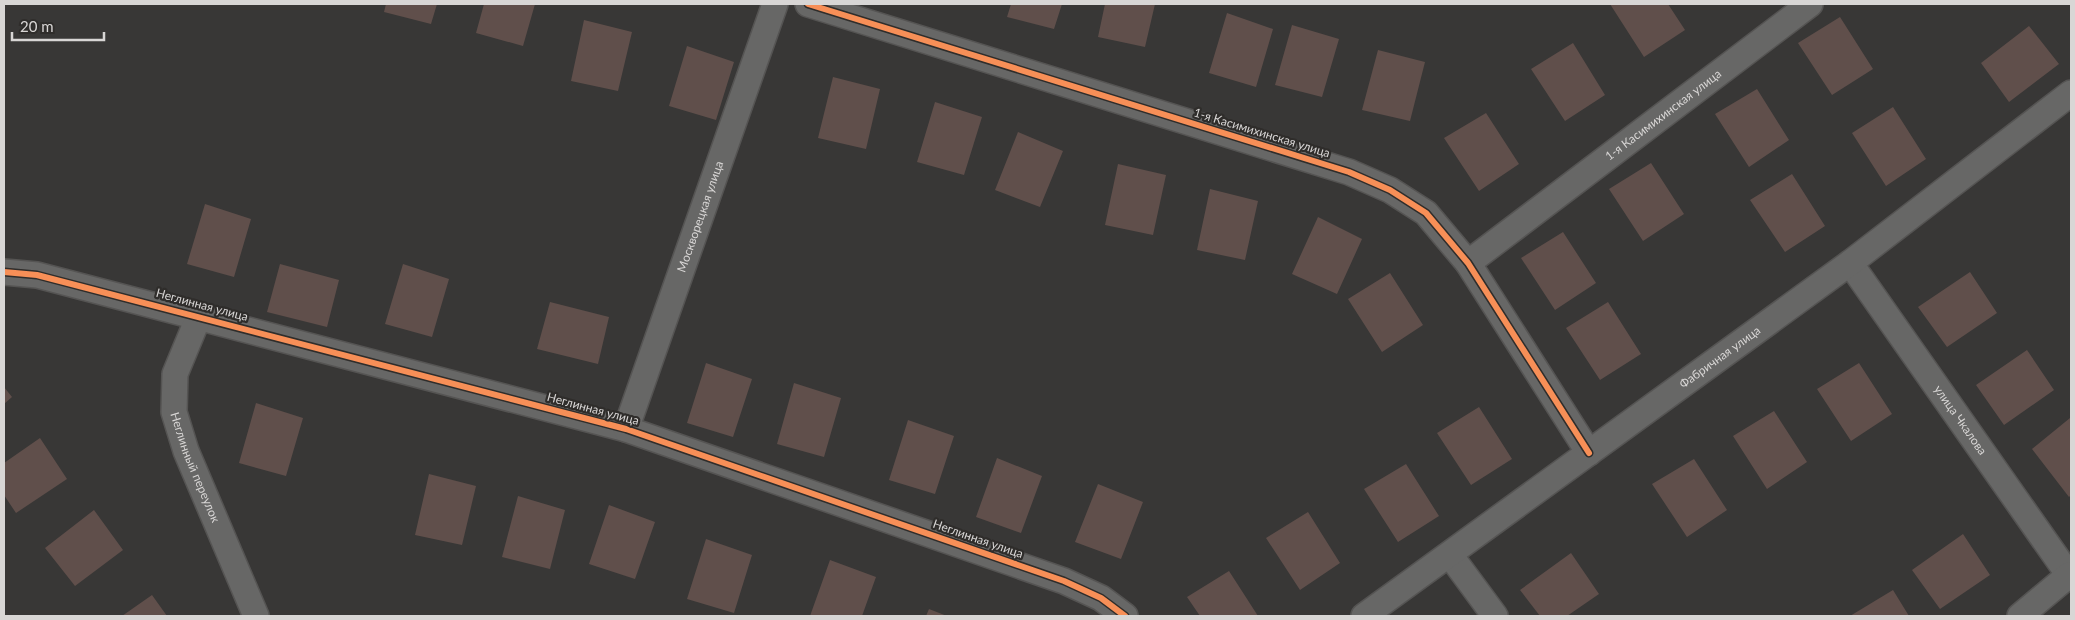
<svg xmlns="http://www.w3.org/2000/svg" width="2075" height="620" viewBox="0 0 2075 620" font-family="Lato,sans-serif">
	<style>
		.building { fill: #604f4b }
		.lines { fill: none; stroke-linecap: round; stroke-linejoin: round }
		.street-casing { stroke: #555453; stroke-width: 28 }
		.street { stroke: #676766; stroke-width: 25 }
		.cycleway-casing { stroke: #2f2d2b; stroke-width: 9 }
		.cycleway { stroke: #f78f57; stroke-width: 6 }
		.labels { text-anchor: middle; stroke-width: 4.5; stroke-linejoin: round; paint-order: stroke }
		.street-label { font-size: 12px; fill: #d8d6d5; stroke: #2f2d2b }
	</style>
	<rect width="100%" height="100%" fill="#383736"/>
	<path class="building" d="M386,4H437L431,24L384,12Z
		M484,4H535L523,46L476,33Z
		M1011,4H1062L1054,29L1007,17Z
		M1105,4H1155L1145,47L1098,37Z
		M1610,4H1668L1685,30L1644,57Z
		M1227,13L1273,29L1256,87L1209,73Z
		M1840,17L1873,69L1832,95L1798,43Z
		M584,20L632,32L618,91L571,81Z
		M1292,25L1339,39L1322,97L1275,85Z
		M2029,26L2059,64L2009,102L1981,63Z
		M1573,43L1605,95L1565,121L1531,69Z
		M687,46L734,62L716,120L669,106Z
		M1378,50L1425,62L1410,121L1362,110Z
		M833,77L880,89L866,149L818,138Z
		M1757,89L1789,140L1749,167L1715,114Z
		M935,102L982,117L964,175L917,162Z
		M1893,107L1926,159L1886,186L1852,133Z
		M1486,113L1519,164L1479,191L1444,138Z
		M1018,132L1063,151L1040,207L995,190Z
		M1651,163L1684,214L1643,241L1609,189Z
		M1118,164L1166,175L1153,235L1105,225Z
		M1792,174L1825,226L1785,252L1750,200Z
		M1210,189L1258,201L1245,260L1197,250Z
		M205,204L251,219L234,277L187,264Z
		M1318,217L1362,239L1337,294L1292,274Z
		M1563,232L1596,283L1555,310L1521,258Z
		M280,264L339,280L327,327L267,312Z
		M403,264L449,279L432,337L385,324Z
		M1970,272L1997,313L1947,347L1918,307Z
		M1390,273L1423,325L1382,352L1348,299Z
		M550,302L609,317L598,364L537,349Z
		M1608,302L1641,354L1600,380L1566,328Z
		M2027,350L2054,390L2004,425L1976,385Z
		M706,363L752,379L733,437L687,423Z
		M1859,363L1892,414L1851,441L1817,389Z
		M794,383L841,398L824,457L777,444Z
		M4,387L12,397L4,404Z
		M256,403L303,418L286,476L239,463Z
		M1479,407L1512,459L1471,485L1437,433Z
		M1774,411L1807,462L1767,489L1733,436Z
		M2070,418L2071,420V495L2069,497L2032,449Z
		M908,420L954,436L935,494L889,480Z
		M40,438L67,479L16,513L4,495V463Z
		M997,458L1042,476L1021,533L976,517Z
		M1694,459L1727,510L1687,537L1652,484Z
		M1406,464L1439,516L1398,542L1364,489Z
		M429,474L476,486L462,545L415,535Z
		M1098,484L1143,502L1121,559L1075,542Z
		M518,496L565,510L550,569L502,557Z
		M609,505L655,522L635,579L589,564Z
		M94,510L123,550L75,586L45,548Z
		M1308,512L1340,563L1300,590L1266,538Z
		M1963,534L1990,575L1940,609L1912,570Z
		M706,539L752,555L734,613L687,599Z
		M1571,553L1599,594L1567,616H1540L1520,590Z
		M830,560L876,577L862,616H810Z
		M1229,571L1258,616H1200L1187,597Z
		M1893,590L1909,616H1850Z
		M152,595L167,616H122Z
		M929,609L947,616H926Z"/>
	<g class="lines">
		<g class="street-casing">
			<g id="street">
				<path d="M808,4L1349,172L1390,190L1426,213L1468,263L1589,453"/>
				<path id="s1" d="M1468,263L1810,4"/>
				<path id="s2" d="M1850,263L2071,578"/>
				<path d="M4,272L37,275L626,429L1064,581L1101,598L1125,616"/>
				<path id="s3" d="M199,316L175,374L174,412L186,451L256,616"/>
				<path id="s4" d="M626,429L775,4"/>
				<path d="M1450,555L1495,616"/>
				<path id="s5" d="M1364,616L1850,263L2071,93"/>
				<path d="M2020,616L2069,575"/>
			</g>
		</g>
		<use href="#street" class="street"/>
		<g class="cycleway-casing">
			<path id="cycleway" d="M808,4L1349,172L1390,190L1426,213L1468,263L1589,453
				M4,272L37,275L626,429L1064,581L1101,598L1125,616"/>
		</g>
		<use href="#cycleway" class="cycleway"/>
	</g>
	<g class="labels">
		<g class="street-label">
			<text dy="4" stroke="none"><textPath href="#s1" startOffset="245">1-я Касимихинская улица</textPath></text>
			<text transform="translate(1262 133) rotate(17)" y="4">1-я Касимихинская улица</text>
			<text dy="4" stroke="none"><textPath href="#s4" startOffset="225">Москворецкая улица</textPath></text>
			<text transform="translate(202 305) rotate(15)" y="4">Неглинная улица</text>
			<text dy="4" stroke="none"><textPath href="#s5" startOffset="440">Фабричная улица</textPath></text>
			<text transform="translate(593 409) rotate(15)" y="4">Неглинная улица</text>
			<text dy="4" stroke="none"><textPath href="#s2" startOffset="192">улица Чкалова</textPath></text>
			<text dy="4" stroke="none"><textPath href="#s3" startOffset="160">Неглинный переулок</textPath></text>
			<text transform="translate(978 539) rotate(19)" y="4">Неглинная улица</text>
		</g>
	</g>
	<rect width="2075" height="620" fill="none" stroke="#d8d6d5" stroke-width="10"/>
	<path d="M12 32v8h92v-8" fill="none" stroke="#d8d6d5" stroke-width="2.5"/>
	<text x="20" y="32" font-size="15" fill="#d8d6d5" stroke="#2f2d2b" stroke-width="4" paint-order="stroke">20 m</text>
</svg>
